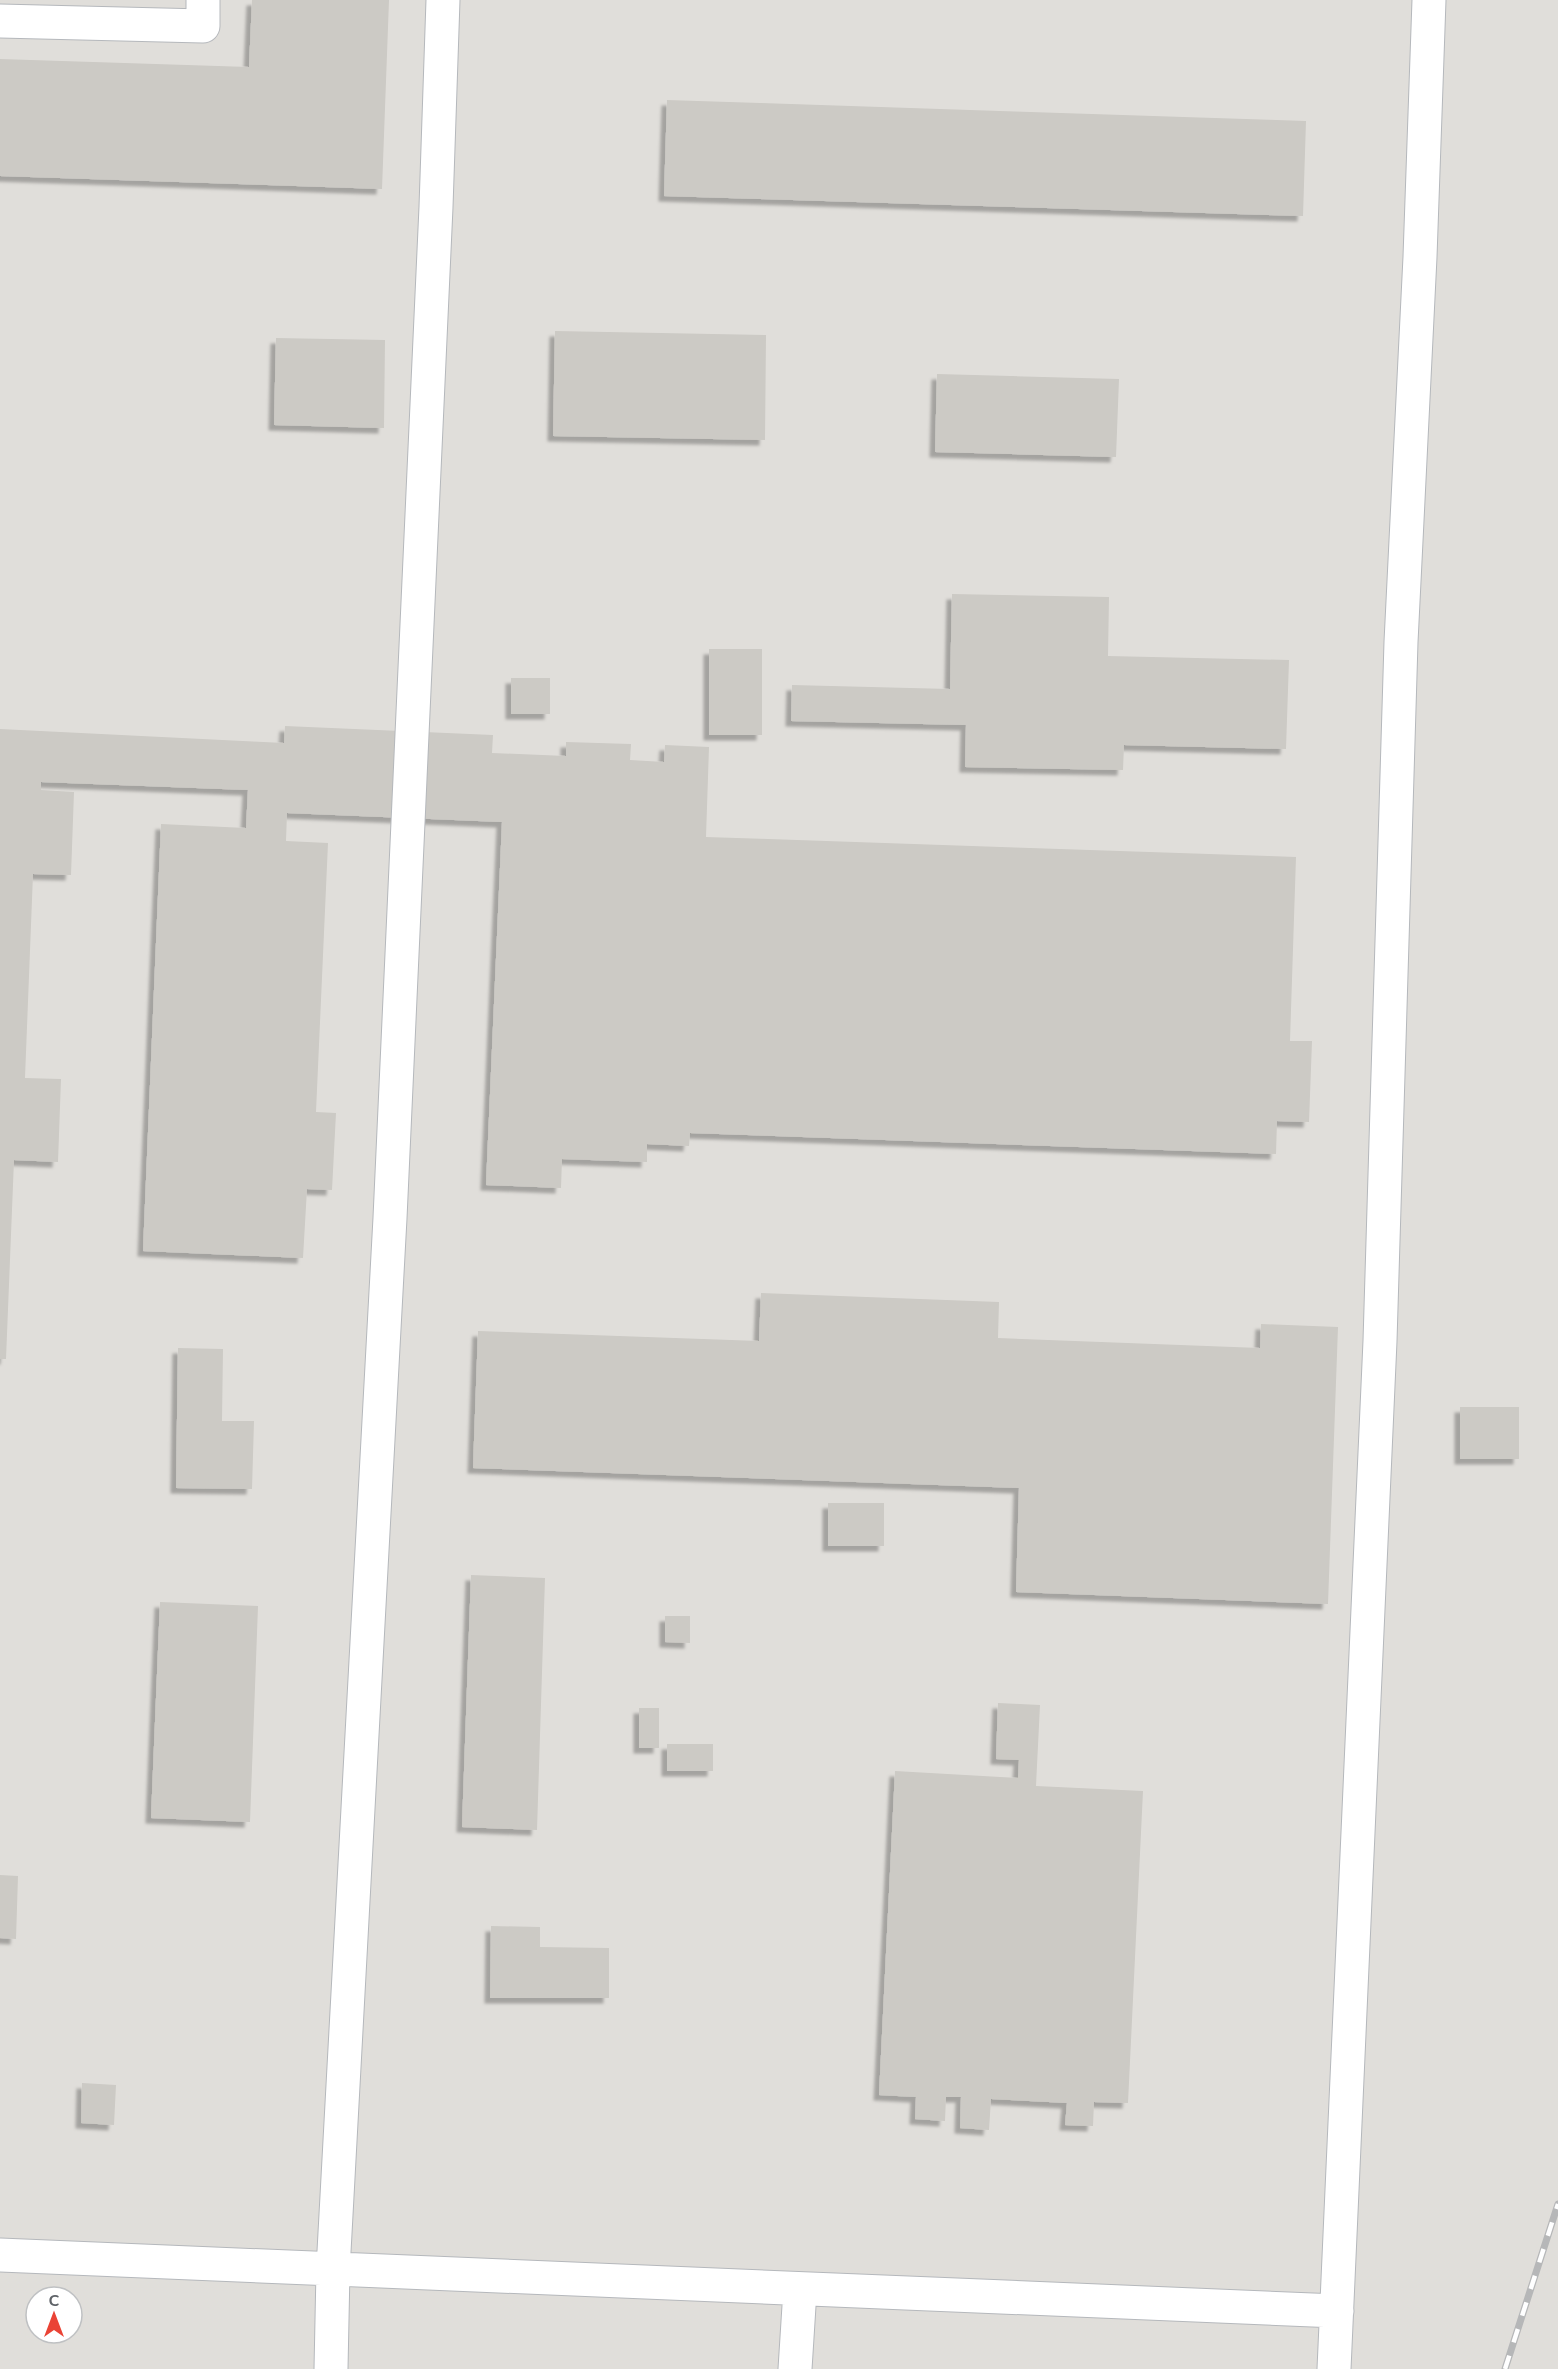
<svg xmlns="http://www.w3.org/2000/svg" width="1558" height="2369" viewBox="0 0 1558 2369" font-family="Mulish,sans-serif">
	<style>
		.industrial { fill: #e0deda; fill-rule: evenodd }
		.building { fill: #cccac5; filter: url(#shadow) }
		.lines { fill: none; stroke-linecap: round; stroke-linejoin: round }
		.minor-casing { stroke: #b5b8bc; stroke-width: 35 }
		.minor { stroke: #fff; stroke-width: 33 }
		.rail-casing { stroke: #b6b7b8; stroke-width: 7 }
		.rail { stroke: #fff; stroke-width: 4.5; stroke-dasharray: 14; stroke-linecap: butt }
	</style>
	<defs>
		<filter id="shadow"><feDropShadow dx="-5.5" dy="5.5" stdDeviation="1.5" flood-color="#0004"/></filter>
	</defs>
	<rect width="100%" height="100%" fill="#f1efe8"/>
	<path class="industrial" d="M0,0H1558V2369H0ZM36,2297H72V2333H36Z"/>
	<path class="building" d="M252,0H389L382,189L0,176V59L249,67Z
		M667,100L1306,121L1303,216L664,196Z
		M555,331L766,335L765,440L553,436Z
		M276,338L385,340L384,428L274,425Z
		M937,374L1119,379L1116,457L935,452Z
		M952,594L1109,597L1108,656L1289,660L1286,749L1124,745L1123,770L965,767L966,725L791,721L792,685L950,689Z
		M709,649H762V735H709Z
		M511,678H550V714H511Z
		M285,726L493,735L492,753L566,756V742L631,744L630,760L664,762L665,745L709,747L706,837L1296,857L1290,1041H1312L1309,1122L1277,1121L1276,1154L690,1133L689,1146L647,1144V1162L562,1159L561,1188L486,1185L502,822L287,813L286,841L328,843L316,1112L336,1113L332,1190L307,1189L303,1258L143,1251L161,824L246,828L248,790L41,782V790L74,792L71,875L33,874L25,1078L61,1079L58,1162L14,1160L6,1359H0V729L284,743Z
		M761,1293L999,1302L998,1338L1260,1348L1261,1324L1338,1327L1328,1604L1016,1592L1019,1488L473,1468L478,1331L759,1341Z
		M178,1348L223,1349L222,1421H254L252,1489L176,1488Z
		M1460,1407H1519V1459H1460Z
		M828,1503H884V1546H828Z
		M471,1575L545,1578L537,1830L462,1827Z
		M160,1602L258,1606L250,1822L151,1818Z
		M665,1616H690V1643L665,1642Z
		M998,1703L1040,1705L1036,1786L1143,1791L1128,2103L1094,2102L1093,2126L1065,2125L1067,2103L991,2099L989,2130L960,2128L961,2097H946L945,2121L915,2119L916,2097L879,2095L895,1771L1018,1778L1019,1760L996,1759Z
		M639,1708H659V1748H639Z
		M667,1744H713V1771H667Z
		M0,1875L18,1876L16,1939L0,1938Z
		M491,1926L540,1927V1947L609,1948V1998H490Z
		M82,2083L116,2085L114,2125L81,2123Z"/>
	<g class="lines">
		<g class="minor-casing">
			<path id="minor" d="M0,21L203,26V0
				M0,2255L1337,2311
				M331,2369L333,2270L390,1218L436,207L443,0
				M795,2369L800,2290
				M1334,2369L1380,1341L1401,642L1420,257L1429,0"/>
		</g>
		<use href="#minor" class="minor"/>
		<g class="rail-casing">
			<path id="rail" d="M1505,2369L1558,2204"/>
		</g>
		<use href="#rail" class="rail"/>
	</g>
	<g transform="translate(54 2315)"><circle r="28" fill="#ffffff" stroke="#bfc1c3" stroke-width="1.5"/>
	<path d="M0-4.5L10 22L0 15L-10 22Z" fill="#ea4335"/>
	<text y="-9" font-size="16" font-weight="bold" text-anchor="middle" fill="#5f6368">С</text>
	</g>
</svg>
